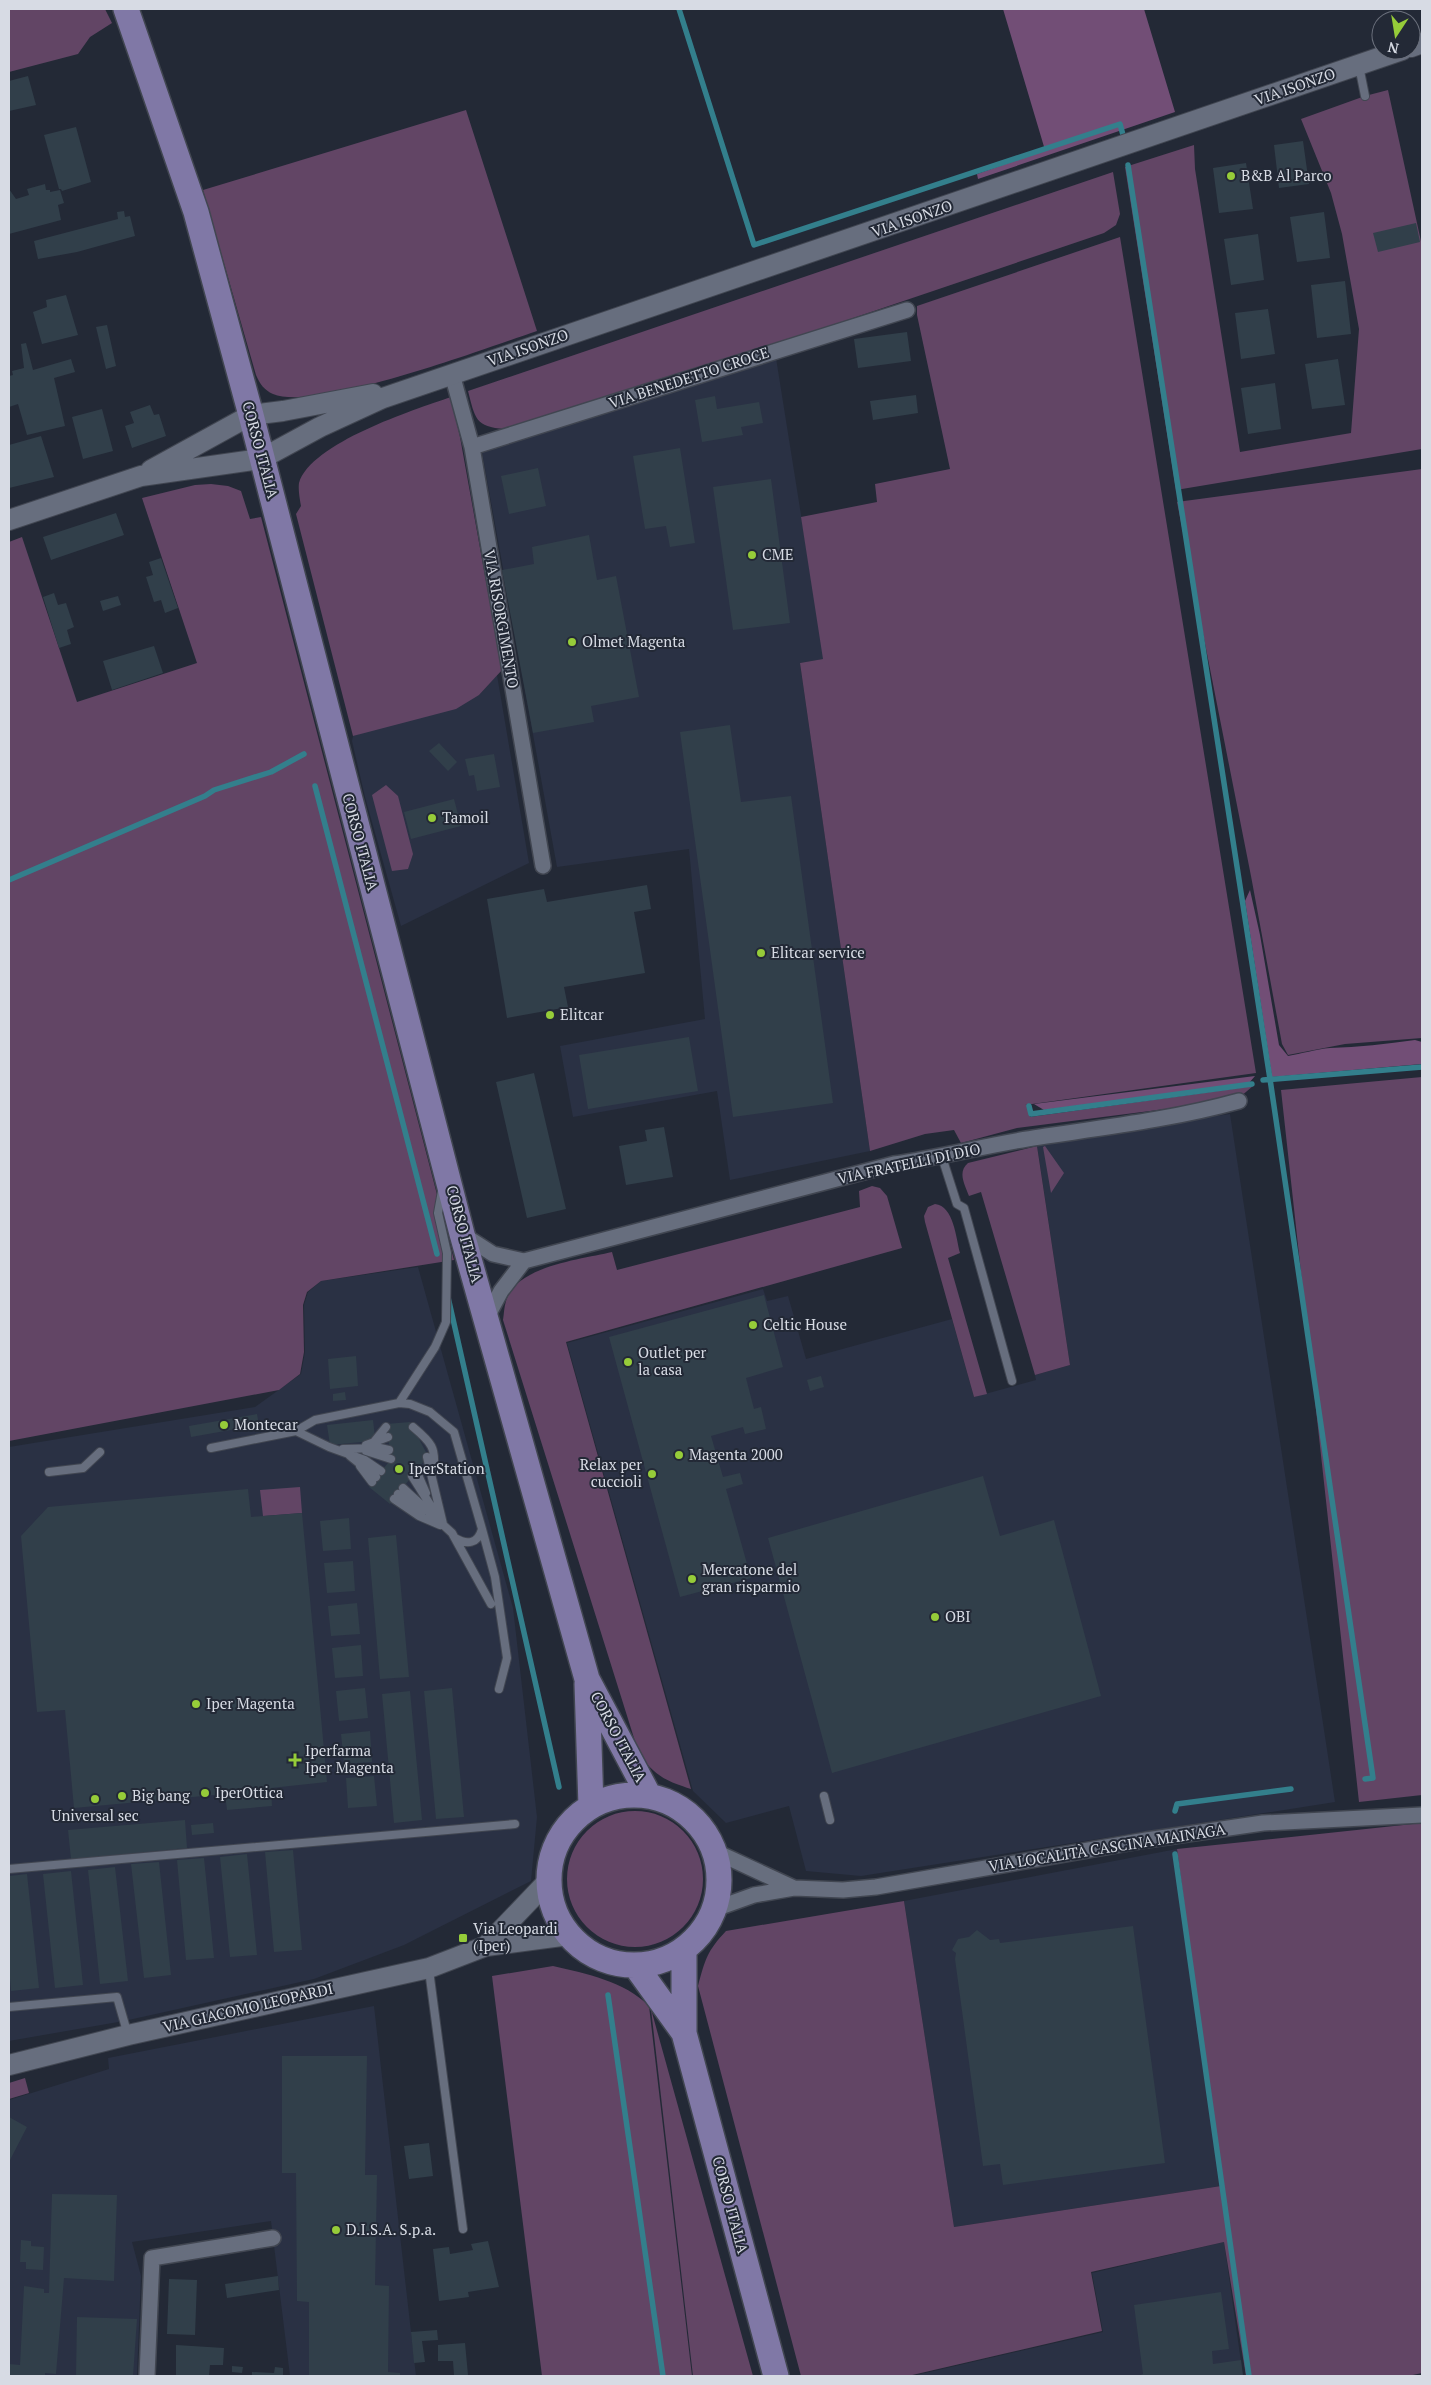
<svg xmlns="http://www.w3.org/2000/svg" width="1431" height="2385" viewBox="0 0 1431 2385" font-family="'PT Serif',serif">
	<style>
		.built { fill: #2a3144 }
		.green { fill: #624565 }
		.forest { fill: #724e76 }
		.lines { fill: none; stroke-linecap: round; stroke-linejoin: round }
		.stream { stroke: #337f8c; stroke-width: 5.5 }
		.building { fill: #313f4a }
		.service-casing { stroke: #414651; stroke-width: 10 }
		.minor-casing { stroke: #414651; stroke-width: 18 }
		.tertiary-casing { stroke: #414651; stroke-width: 22 }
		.primary-casing { stroke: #414651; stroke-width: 28 }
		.service { stroke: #676e7e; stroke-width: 8 }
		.minor { stroke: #676e7e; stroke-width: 15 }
		.tertiary { stroke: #676e7e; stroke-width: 20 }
		.primary { stroke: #8078a6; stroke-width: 25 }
		.poi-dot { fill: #96cc39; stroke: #232936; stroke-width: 2 }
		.labels { text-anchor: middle; stroke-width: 4; stroke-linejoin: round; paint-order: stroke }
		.street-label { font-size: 15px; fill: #d7dbe4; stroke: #232936 }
		.poi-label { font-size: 15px; fill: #d7dbe4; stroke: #232936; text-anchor: start }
	</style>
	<rect width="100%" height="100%" fill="#232936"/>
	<path class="built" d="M776,358L824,659L800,663L870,1151L730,1180L717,1091L573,1117L560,1046L705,1019L689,849L557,867L482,452Z
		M497,675L529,863L401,926L365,797L352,741L353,736L479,695Z
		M1230,1114L1335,1802L861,1876L806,1871L789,1806L726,1823L693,1791L567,1343L763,1289L767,1301L788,1296L806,1359L952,1319L974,1397L1036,1380L1035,1375L1070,1365L1037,1145L1075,1136Z
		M418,1267L513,1608L537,1817L531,1881L404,1945L314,1979L124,2021L9,2041V1447L255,1407L301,1374L305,1352L304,1305L308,1292L321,1281Z
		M1177,1849L1221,2186L954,2227L904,1901Z
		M374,2006L416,2376H290L271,2221L132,2242L141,2276L137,2376H9V2100L109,2069L108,2058Z
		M1224,2242L1243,2376H912L1103,2332L1092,2273Z"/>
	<path class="green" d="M9,9H105L112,23L90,37L78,54L9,72Z
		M1388,90L1422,246V449L1176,490L1125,167L1194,145L1195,169L1240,452L1351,433L1359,329L1342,234L1331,193L1301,119L1365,96Z
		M466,110L537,331C486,348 317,412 273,394C264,390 260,384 256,375L203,190Z
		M1113,172L1120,214L1116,225L1104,233L806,334L505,429C475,427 475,418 468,391Z
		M1120,237L1256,1073L1025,1105H1027L1030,1117L1253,1086L1240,1097L1228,1101L1017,1128L961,1143L954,1130L925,1134L870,1151L800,663L823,659L801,517L877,502L875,484L950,469L917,315V306Z
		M451,397L460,437L502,670L479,695L456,709L353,736L296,514L301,506C300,500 298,490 299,483C311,443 413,410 451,397Z
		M1422,469V1038L1345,1044L1288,1055L1282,1044L1251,876L1177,502Z
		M211,484L228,486L241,491L250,519L261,517L454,1260L321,1281L307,1292L303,1305L304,1352L300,1374L279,1390L9,1441V542L22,537L77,702L197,663L142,498L195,485Z
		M386,785L398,796L413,854L408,869L392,871L372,795Z
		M1422,1077V1795L1359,1802L1281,1090Z
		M1037,1146L1070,1365L1035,1375L981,1192L969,1196C965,1185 957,1172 968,1163Z
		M1045,1146L1064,1173L1051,1193L1043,1147Z
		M872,1186L880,1188L887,1196L902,1248L566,1342L691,1789C666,1781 655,1776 639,1754L503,1320C504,1314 504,1307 506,1301C515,1266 583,1259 612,1252L617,1270L860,1207L859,1191Z
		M935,1204C954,1206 956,1238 960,1253L948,1258L987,1394L974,1397L925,1222L924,1216L928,1207Z
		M300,1487L302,1513L263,1516L260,1490Z
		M567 1879a68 68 0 1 1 136 0a68 68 0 1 1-136 0Z
		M1422,1823V2373L1408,2376H1246L1224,2242L1091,2272L1102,2331L908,2376H801L698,1986C705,1960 707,1951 726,1931L904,1901L954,2227L1221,2186L1177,1849Z
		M553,1966C587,1974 624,1981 649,2006L692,2376H542L492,1976Z
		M651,2009L753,2376H693Z
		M25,2078L29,2093L9,2099V2083Z"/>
	<path class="forest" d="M1003,9H1144L1175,112L978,179L977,174L1045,150Z
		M1250,890L1260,935L1279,1045L1288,1056C1301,1054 1316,1049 1330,1048C1358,1047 1387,1044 1415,1040L1422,1042V1064L1272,1077L1245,901Z
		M1255,1076L1249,1083L1044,1110L1034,1104Z"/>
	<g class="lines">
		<path class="stream" d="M679,9L754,245L1120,124L1123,135
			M1128,165L1270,1079L1373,1778L1365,1779
			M315,786L437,1254
			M9,880L205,796L214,790L271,772L304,754
			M1263,1080L1422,1067
			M1029,1106L1031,1114L1252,1084
			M448,1297L559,1787
			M1175,1811L1177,1804L1291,1789
			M1175,1854L1249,2376
			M608,1995L663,2376"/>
	</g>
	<path class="building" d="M28,76L36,105L9,111V81Z
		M76,127L91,182L62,191L61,189H59L44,135Z
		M1303,141L1309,184L1279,188L1274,145Z
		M1246,163L1253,209L1219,213L1213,168Z
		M45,184L46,190H50V192L60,190L64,203L58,205L61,220L9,234V189L16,199L29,195L27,189Z
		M124,211L125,217L130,216L135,236L77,252L38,259L34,241L118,219L117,212Z
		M1324,212L1330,258L1297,262L1290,217Z
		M1416,223L1420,242L1378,252L1373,233Z
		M1258,234L1264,280L1231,285L1224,239Z
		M1345,281L1351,334L1317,338L1311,285Z
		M66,295L78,335L42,344L33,312L47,307L46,300Z
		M1268,309L1275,354L1241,359L1235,313Z
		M107,325L116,366L106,369L96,327Z
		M907,332L911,361L858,368L854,339Z
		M26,343L33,370L71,359L75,372L54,378L65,426L27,435L18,404L9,407V376L13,375L12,371L24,368L21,344Z
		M1338,359L1345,405L1312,409L1305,364Z
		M1275,383L1281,429L1248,434L1241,388Z
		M916,395L918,413L873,420L870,401Z
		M715,396L717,409L759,402L763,423L741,427L743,435L702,442L695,400Z
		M150,405L154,415L159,414L166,436L132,448L125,426L134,423L130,412Z
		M102,409L113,451L83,459L72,417Z
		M41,436L54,477L9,488V445Z
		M680,448L695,543L670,547L666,526L645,529L633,456Z
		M538,468L546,506L509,514L501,476Z
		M771,479L790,623L733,630L713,487Z
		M116,513L124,535L51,560L43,537Z
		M589,535L597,580L616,576L639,697L591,706L594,722L533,733L502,570L534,564L532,547Z
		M161,558L178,608L165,613L161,600L154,602L146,577L153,575L149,562Z
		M54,593L58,605L66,603L74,627L67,630L71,644L59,648L43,597Z
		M118,596L121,605L103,611L100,601Z
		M154,646L163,673L112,690L103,661Z
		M730,725L741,802L791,796L833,1103L733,1117L680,732Z
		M439,743L457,762L448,771L429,751Z
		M494,754L500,787L477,791L474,775L469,776L465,759Z
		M454,799L461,826L411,839L404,812Z
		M647,885L651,909L634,912L645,973L564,987L568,1007L507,1018L487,899L544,889L547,902Z
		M689,1037L698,1091L588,1109L579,1055Z
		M534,1073L566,1209L527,1218L496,1082Z
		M664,1127L673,1177L626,1185L619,1146L647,1141L645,1130Z
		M764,1295L783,1367L746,1378L754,1409L761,1407L766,1429L745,1434L743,1427L711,1436L723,1477L740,1473L743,1484L726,1489L751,1578L680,1597L609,1337Z
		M356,1356L358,1386L330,1389L328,1359Z
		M821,1376L824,1387L810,1391L807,1380Z
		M345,1392L346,1400L333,1401V1394Z
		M257,1414L259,1425L191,1437L189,1426Z
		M373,1420L375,1437L372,1441L330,1445L327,1425Z
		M410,1422L428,1456L390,1504L369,1487L391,1459L386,1424Z
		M983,1476L1000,1536L1054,1520L1101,1696L832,1773L768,1538Z
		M248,1489L251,1517L302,1513L327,1782L271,1788L272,1806L227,1810L225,1794L74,1808L65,1710L37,1712L21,1536L48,1507Z
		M349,1518L351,1549L323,1551L320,1521Z
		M396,1535L409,1677L380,1679L368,1538Z
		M353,1561L355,1591L327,1593L324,1563Z
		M357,1603L360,1634L331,1636L328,1606Z
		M361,1645L363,1676L335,1678L332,1648Z
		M365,1688L368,1718L339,1721L336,1691Z
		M452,1688L464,1817L436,1819L424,1691Z
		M410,1691L422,1820L394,1823L382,1694Z
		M370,1731L372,1762L344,1764L341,1734Z
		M374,1776L377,1806L348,1808L346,1778Z
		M185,1820L187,1848L71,1859L68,1830Z
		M213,1823L214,1833L192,1835L191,1825Z
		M293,1850L302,1950L274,1952L265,1852Z
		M247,1854L257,1955L230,1957L220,1857Z
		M204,1858L214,1958L186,1960L177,1860Z
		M159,1862L171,1975L144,1978L131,1864Z
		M115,1867L128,1981L100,1984L88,1870Z
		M71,1871L83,1985L55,1988L43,1874Z
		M27,1874L39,1988L11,1991L9,1967V1876Z
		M1133,1926L1165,2163L1003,2185L1000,2164L983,2166L955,1959L956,1953L952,1950L958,1939L969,1937L977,1930L990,1940L999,1939L1000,1943Z
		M282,2056H367L365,2175H377L375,2285L389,2286L388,2372L400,2373V2376H309V2302L297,2301L296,2173H282Z
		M9,2117L27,2127L9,2162Z
		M429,2143L433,2176L409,2179L404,2146Z
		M52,2194L117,2195L114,2281L64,2278L56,2374L45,2373V2376H9V2364L20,2365L24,2286L44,2289V2293H49Z
		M21,2240L31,2241V2246L44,2247L43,2270L26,2269V2262H20Z
		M488,2241L499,2287L468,2292L469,2297L439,2301L433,2249L449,2247L450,2254L473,2250L471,2244Z
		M278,2276L279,2290L227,2298L225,2284Z
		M169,2279L197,2280L195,2335L167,2334Z
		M1221,2292L1229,2349L1212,2351L1213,2364L1241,2360L1243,2376H1138L1143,2374L1134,2305Z
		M77,2317L137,2319L133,2376H76Z
		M437,2330L438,2340L422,2341L425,2362L414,2363L411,2332Z
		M465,2343L468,2375H454L453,2361H438V2345Z
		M176,2345L224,2348L223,2365H210L209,2376H176Z
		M232,2366L243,2367L242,2373L232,2372Z
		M275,2367L283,2368V2376H252V2372L274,2373Z"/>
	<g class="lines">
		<g class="service-casing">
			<path id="service" d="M1359,66L1365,96
				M942,1157L957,1204L964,1208L1012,1381
				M399,1403L435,1347L446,1322L447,1253L438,1213L442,1191
				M413,1427C431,1442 437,1448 433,1472
				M296,1431L329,1447L365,1460L381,1471
				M373,1443L386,1427
				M366,1445L388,1437
				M211,1448L296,1431L315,1420L399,1403L410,1404L430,1412L454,1432L482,1529
				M343,1449L380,1448L389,1450
				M366,1451L391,1459
				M350,1456L376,1477
				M427,1457L443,1524
				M360,1466L372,1482
				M416,1470L426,1493
				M49,1472L83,1468L100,1452
				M412,1476L436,1514
				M403,1488L452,1533L491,1604
				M398,1494L422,1512
				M394,1499L419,1516L440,1525
				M455,1538C467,1545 478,1544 482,1529L495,1577L507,1658L499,1689
				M824,1796L830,1820
				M9,1869L515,1824
				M429,1970L463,2229
				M9,2007L117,1997L128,2035"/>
		</g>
		<g class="minor-casing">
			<path id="minor" d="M452,374L472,447L543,866
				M472,447L907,310
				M462,1234L493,1254L524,1261L894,1164C943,1157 991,1144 1040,1137C1107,1127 1174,1119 1239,1101
				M486,1319L501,1291L524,1261
				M714,1851L794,1888
				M715,1909L754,1895L794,1888L843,1890L876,1887L1146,1840L1263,1823L1422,1815
				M147,2376L152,2258L273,2238"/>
		</g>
		<g class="tertiary-casing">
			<path id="tertiary" d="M1411,47L1422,43
				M151,470L251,415L283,411L373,394
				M9,520L141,476L261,459L320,427L383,398L1402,50
				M486,1946L549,1880
				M9,2065L128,2035L429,1968L486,1946L569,1935"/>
		</g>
		<g class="primary-casing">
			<path id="primary" d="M126,9L196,212L251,415L462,1234L587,1679L649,1796
				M587,1684L591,1806
				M549 1880a85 85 0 1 1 170 0a85 85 0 1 1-170 0Z
				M684,1949V2033L776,2376
				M635,1965L684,2033"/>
		</g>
		<use href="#service" class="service"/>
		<use href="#minor" class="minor"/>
		<use href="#tertiary" class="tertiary"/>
		<use href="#primary" class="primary"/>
	</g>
	<g class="poi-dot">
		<circle cx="1231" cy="176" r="5"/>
		<circle cx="752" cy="555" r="5"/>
		<circle cx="572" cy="642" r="5"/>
		<circle cx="432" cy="818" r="5"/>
		<circle cx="761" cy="953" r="5"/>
		<circle cx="550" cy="1015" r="5"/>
		<circle cx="753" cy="1325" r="5"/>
		<circle cx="628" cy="1362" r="5"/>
		<circle cx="224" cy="1425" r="5"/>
		<circle cx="679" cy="1455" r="5"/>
		<circle cx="399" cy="1469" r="5"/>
		<circle cx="652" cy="1474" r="5"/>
		<circle cx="692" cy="1579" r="5"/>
		<circle cx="935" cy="1617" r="5"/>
		<circle cx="196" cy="1704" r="5"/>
		<path d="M292.5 1752.5h5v5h5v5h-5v5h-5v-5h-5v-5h5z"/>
		<circle cx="205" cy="1793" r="5"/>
		<circle cx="122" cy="1796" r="5"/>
		<circle cx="95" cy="1799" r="5"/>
		<rect x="458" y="1933" width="10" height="10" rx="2.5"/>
		<circle cx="336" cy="2230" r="5"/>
	</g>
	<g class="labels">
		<g class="street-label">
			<text transform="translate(1295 87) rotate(-19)" y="5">VIA ISONZO</text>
			<text transform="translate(912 219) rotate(-19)" y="5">VIA ISONZO</text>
			<text transform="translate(528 348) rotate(-19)" y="5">VIA ISONZO</text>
			<text transform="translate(689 378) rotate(-18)" y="5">VIA BENEDETTO CROCE</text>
			<text transform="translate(260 450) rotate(75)" y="5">CORSO ITALIA</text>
			<text transform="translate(501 619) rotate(80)" y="5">VIA RISORGIMENTO</text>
			<text transform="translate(360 842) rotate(75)" y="5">CORSO ITALIA</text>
			<text transform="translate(909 1164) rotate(-12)" y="5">VIA FRATELLI DI DIO</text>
			<text transform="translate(464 1234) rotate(75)" y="5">CORSO ITALIA</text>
			<text transform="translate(618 1737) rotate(62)" y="5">CORSO ITALIA</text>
			<text transform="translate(1107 1848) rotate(-9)" y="5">VIA LOCALITÀ CASCINA MAINAGA</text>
			<text transform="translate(248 2008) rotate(-13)" y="5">VIA GIACOMO LEOPARDI</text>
			<text transform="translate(730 2205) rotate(75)" y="5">CORSO ITALIA</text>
		</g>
		<g class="poi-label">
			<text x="1241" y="181">B&amp;B Al Parco</text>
			<text x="762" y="560">CME</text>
			<text x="582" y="647">Olmet Magenta</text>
			<text x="442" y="823">Tamoil</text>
			<text x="771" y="958">Elitcar service</text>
			<text x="560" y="1020">Elitcar</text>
			<text x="763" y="1330">Celtic House</text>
			<text x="638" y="1358">Outlet per<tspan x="638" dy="17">la casa</tspan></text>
			<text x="234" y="1430">Montecar</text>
			<text x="689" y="1460">Magenta 2000</text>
			<text x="642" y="1470" text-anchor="end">Relax per<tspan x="642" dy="17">cuccioli</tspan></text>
			<text x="409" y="1474">IperStation</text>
			<text x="702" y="1575">Mercatone del<tspan x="702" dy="17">gran risparmio</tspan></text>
			<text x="945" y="1622">OBI</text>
			<text x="206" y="1709">Iper Magenta</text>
			<text x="305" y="1756">Iperfarma<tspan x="305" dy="17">Iper Magenta</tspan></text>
			<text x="215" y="1798">IperOttica</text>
			<text x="132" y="1801">Big bang</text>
			<text x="95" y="1821" text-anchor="middle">Universal sec</text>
			<text x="473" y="1934">Via Leopardi<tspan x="473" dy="17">(Iper)</tspan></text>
			<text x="346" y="2235">D.I.S.A. S.p.a.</text>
		</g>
	</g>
	<rect width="1431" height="2385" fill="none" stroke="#d7dbe4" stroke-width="20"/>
	<g transform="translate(1396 35) rotate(192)"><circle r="24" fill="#232936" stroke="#6b707c"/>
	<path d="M0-4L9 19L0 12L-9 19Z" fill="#96cc39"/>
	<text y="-8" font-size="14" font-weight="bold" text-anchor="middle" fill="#d7dbe4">N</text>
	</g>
</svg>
